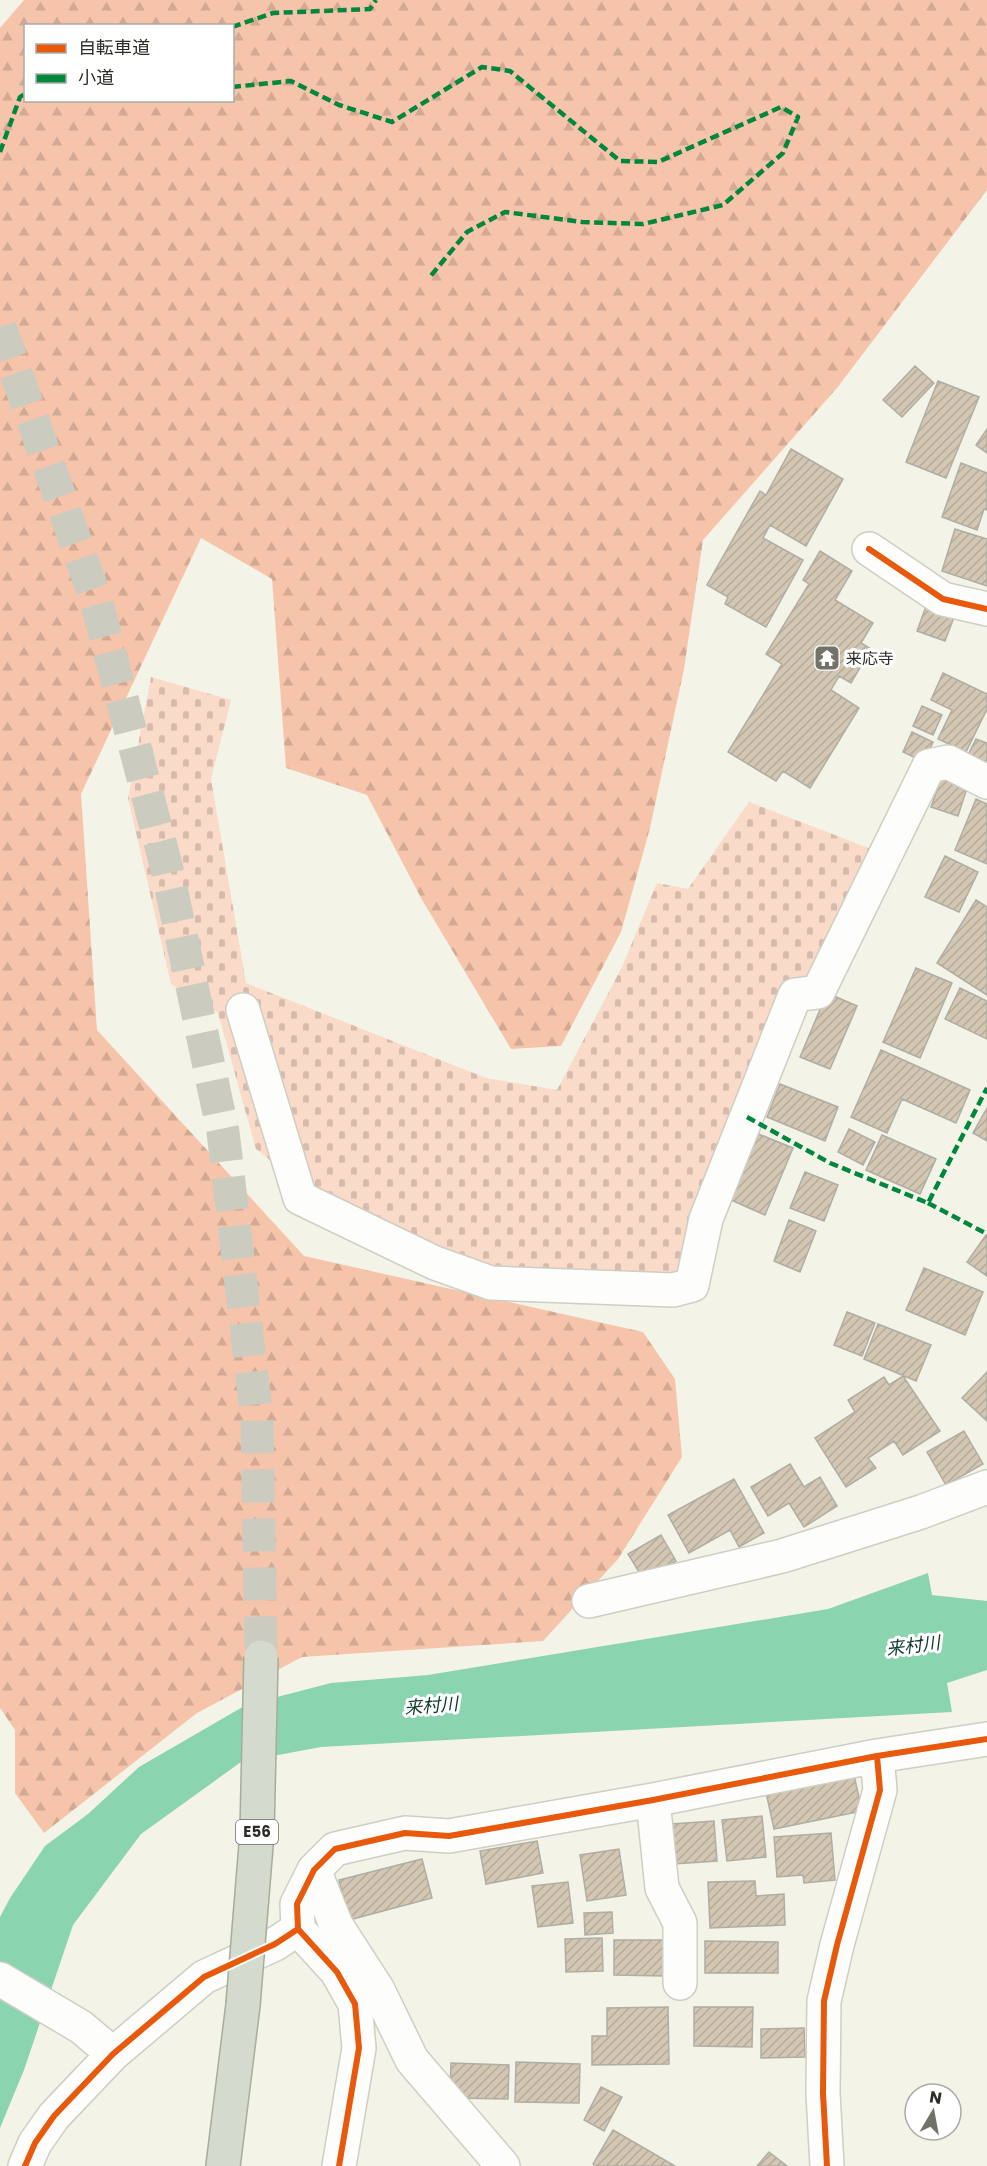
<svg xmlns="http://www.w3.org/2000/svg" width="987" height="2166" viewBox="0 0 987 2166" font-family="Poppins,'Noto Sans JP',sans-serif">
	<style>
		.forest { fill: url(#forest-firs); fill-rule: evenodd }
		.cemetery { fill: url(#cemetery-stones) }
		.water { fill: #8bd4b0 }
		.building { fill: url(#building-hatch); stroke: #afada4; stroke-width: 1.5 }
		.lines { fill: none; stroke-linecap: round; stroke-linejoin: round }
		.highway-tunnel { stroke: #cccbc0; stroke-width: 33; stroke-dasharray: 33 16; stroke-linecap: butt }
		.minor-casing { stroke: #cfcec4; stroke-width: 36 }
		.highway-casing { stroke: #a6ad99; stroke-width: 36 }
		.minor { stroke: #fdfdfb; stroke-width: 33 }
		.highway { stroke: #d4dacd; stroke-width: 33 }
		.highway-bridge-casing { stroke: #a6ad99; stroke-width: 36; stroke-linecap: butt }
		.highway-bridge { stroke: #d4dacd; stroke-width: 33 }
		.quiet { stroke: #00873e; stroke-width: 4.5; stroke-dasharray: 9 4.5; stroke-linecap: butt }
		.cycleway-casing { stroke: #fff; stroke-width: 10 }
		.cycleway { stroke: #e8590c; stroke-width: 6 }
		.labels { text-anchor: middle; stroke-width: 6; stroke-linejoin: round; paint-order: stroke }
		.shield { fill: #fff; stroke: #6d6c66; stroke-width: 1.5 }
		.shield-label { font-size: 15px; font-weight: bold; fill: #2e2d25 }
		.poi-label { font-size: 16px; fill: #2e2d25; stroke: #fff; text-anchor: start }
		.water-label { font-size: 18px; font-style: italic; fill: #0e3b29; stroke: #fff }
	</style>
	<defs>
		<pattern id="forest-firs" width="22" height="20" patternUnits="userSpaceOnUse" patternTransform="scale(1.5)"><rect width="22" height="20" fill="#f6c4ab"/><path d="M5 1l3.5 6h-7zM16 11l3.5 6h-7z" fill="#d3a993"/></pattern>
		<pattern id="cemetery-stones" width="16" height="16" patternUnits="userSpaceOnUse" patternTransform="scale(1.5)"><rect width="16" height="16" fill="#fadac8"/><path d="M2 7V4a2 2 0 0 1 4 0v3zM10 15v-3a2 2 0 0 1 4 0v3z" fill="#d7bbac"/></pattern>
		<pattern id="building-hatch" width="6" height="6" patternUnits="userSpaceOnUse" patternTransform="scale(1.5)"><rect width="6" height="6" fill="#d3c7b3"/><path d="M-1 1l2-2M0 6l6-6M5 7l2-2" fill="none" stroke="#b5ab9a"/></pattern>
	</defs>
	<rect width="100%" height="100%" fill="#f4f3e7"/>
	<path class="forest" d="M24,0H987V190L837,388L703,540L684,669L650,828L621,932L561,1046L511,1049L421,898L367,795L286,768L272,579L201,538L81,794L97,1030L304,1256L643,1332L675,1379L682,1457L618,1559L543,1641L302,1657L197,1713L44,1833L15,1793V1730L0,1708V28ZM26,26H232V100H26Z"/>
	<path class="cemetery" d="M151,677L231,700L211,779L246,983L486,1078L557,1090L622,967L657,883L688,889L749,802L871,849L685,1265L660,1283L442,1260L294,1179L256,1149L218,1013L171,984L128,798Z"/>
	<path class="water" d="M928,1573L932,1595L987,1601V1670L947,1683L952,1712L321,1747L241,1762L141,1834L73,1925L24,2070L0,2128V1917L10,1898L45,1846L88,1814L139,1767L246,1705L331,1683L428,1675L828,1609Z"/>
	<path class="building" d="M915,366L934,383L902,417L883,400Z
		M938,381L979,397L946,478L906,462Z
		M987,429V453L976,445Z
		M791,449L843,479L806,546L770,525L763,538L803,560L766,627L725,604L728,597L707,585L760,491L766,495Z
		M961,463L987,473V510L984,509L977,530L942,517Z
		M955,529L987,539V586L942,571Z
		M820,551L852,571L835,600L873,623L861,643L871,649L851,683L839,676L831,690L859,708L810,788L783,771L776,781L728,752L782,664L766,654L809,584L803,580Z
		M928,601L956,612L945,641L917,631Z
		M943,673L987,694V709L966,752L938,739L952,710L931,700Z
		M922,706L942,715L933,735L913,726Z
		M912,732L933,742L924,762L903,752Z
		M976,739L987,743V766L967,757Z
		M942,776L968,785L958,816L931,807Z
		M976,799L987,804V864L955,850Z
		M945,856L978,872L959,912L925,897Z
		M976,900L987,907V995L937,963Z
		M916,968L952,983L920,1058L883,1042Z
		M960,988L987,1001V1039L945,1019Z
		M827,993L857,1006L830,1069L800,1057Z
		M881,1050L970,1090L956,1123L902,1099L887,1133L851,1117Z
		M780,1084L838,1107L825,1141L767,1117Z
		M987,1108V1141L973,1133Z
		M849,1129L875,1142L863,1165L838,1152Z
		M756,1133L793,1148L765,1215L729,1199Z
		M882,1135L936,1159L920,1194L866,1170Z
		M805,1172L838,1185L824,1221L790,1208Z
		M789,1220L816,1231L800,1272L774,1261Z
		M986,1235H987V1276L967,1262Z
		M924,1268L983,1292L965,1335L906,1310Z
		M847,1312L875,1323L862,1356L834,1345Z
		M878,1324L931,1345L916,1381L864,1359Z
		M987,1372V1421L962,1398Z
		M903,1376L940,1431L903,1455L894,1441L868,1458L876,1468L846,1487L815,1438L855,1412L848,1400L884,1377L889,1385Z
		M964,1431L983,1464L946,1485L927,1452Z
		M790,1464L804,1487L820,1477L837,1506L804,1527L789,1503L768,1516L751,1487Z
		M734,1479L764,1533L739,1547L730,1530L689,1553L668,1515Z
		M661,1535L676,1561L644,1580L628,1554Z
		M854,1775L862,1811L774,1829L766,1792Z
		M762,1816L766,1857L727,1861L722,1820Z
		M714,1821L717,1861L674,1864L671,1824Z
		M831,1833L835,1880L804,1883L803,1875L777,1877L774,1837Z
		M537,1841L543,1873L486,1884L480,1851Z
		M619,1849L626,1895L587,1901L580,1855Z
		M422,1859L432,1898L349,1920L339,1880Z
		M755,1881L756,1896L784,1894L785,1925L710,1928L708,1882Z
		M568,1882L573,1923L538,1927L532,1886Z
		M612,1912L613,1933L585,1935L584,1913Z
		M602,1938L603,1971L566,1972L565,1939Z
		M614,1940H665V1976L614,1975Z
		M705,1941L778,1942V1973H705Z
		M668,2007L669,2064L592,2065V2036H607V2008Z
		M694,2007H753L752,2047L694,2046Z
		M804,2028L805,2057L761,2058V2029Z
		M516,2062L580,2064L579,2103L515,2102Z
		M451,2063L509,2065L508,2099L450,2098Z
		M601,2087L622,2097L604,2131L584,2120Z
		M613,2130L675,2166H596L593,2164Z
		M769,2152L787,2166H757Z"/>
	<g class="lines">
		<path class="highway-tunnel" d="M0,327L96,600L167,869L223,1132L257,1419L261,1657"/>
		<g class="minor-casing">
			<path id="minor" d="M869,549L943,599L987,609
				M243,1010L300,1198L435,1263L491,1283L673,1290L692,1285L706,1219L795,995L818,992L929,766L948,762L987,782
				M589,1601L782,1556L921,1512L987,1487
				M653,1800L662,1888L680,1923V1983
				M314,1870L336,1925L378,1990L412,2060L503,2166
				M0,1979L81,2027L113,2054
				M25,2166L35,2143L54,2116L113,2054L204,1977L275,1944L298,1929
				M339,2166L359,2048L355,2004L337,1972L298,1929L297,1904L314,1870L335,1849L405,1833L449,1836L653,1800L877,1756L987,1739
				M827,2166L823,2093L824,2001L837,1945L880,1790L877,1756"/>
		</g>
		<g class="highway-casing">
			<path id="highway" d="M223,2166L243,2005"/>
		</g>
		<use href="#minor" class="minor"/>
		<use href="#highway" class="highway"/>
		<g class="highway-bridge-casing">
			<path id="highway-bridge" d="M243,2005L257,1833L261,1657"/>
		</g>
		<use href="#highway-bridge" class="highway-bridge"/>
		<path class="quiet" d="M232,27L273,13L370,9L376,0
			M232,87L291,81L339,105L392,122L482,67L510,71L620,161L658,162L781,107L798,117L783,153L723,205L643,224L582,222L505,212L467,232L429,278
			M0,152L20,97L26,93
			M747,1117L830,1163L928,1203L987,1088
			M928,1203L987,1234"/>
		<g class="cycleway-casing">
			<path id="cycleway" d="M869,549L943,599L987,609
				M25,2166L35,2143L54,2116L113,2054L204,1977L275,1944L298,1929
				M339,2166L359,2048L355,2004L337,1972L298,1929L297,1904L314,1870L335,1849L405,1833L449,1836L653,1800L877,1756L987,1739
				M827,2166L823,2093L824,2001L837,1945L880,1790L877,1756"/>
		</g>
		<use href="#cycleway" class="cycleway"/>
	</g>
	<defs>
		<g id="temple-square" transform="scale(1.35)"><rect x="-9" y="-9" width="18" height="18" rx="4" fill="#737269" stroke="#fff"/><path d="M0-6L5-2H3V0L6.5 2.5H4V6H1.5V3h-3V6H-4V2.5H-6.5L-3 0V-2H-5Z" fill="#fff"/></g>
	</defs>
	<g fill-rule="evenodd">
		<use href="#temple-square" x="827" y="658"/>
	</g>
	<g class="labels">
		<rect class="shield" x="236" y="1820" width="42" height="24" rx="4.5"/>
		<g class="shield-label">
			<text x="257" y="1837">E56</text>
		</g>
		<g class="poi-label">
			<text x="846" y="664">来応寺</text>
		</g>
		<g class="water-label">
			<text transform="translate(913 1646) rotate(-7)" y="6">来村川</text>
			<text transform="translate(431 1706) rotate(-5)" y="6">来村川</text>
		</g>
	</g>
	<rect x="24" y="24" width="210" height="78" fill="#ffffff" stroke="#ababa8" stroke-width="1.5"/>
	<rect x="36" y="44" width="30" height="9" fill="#e8590c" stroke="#ababa8" stroke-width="1.5"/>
	<text x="78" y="54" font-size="18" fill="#2e2d25">自転車道</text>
	<rect x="36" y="74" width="30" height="9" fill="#00873e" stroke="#ababa8" stroke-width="1.5"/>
	<text x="78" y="84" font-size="18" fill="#2e2d25">小道</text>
	<g transform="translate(933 2112) rotate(10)"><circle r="28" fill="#ffffff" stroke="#ababa8" stroke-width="1.5"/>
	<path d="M0-4.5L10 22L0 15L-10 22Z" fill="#737269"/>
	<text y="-9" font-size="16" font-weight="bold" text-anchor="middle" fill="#2e2d25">N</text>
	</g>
</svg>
